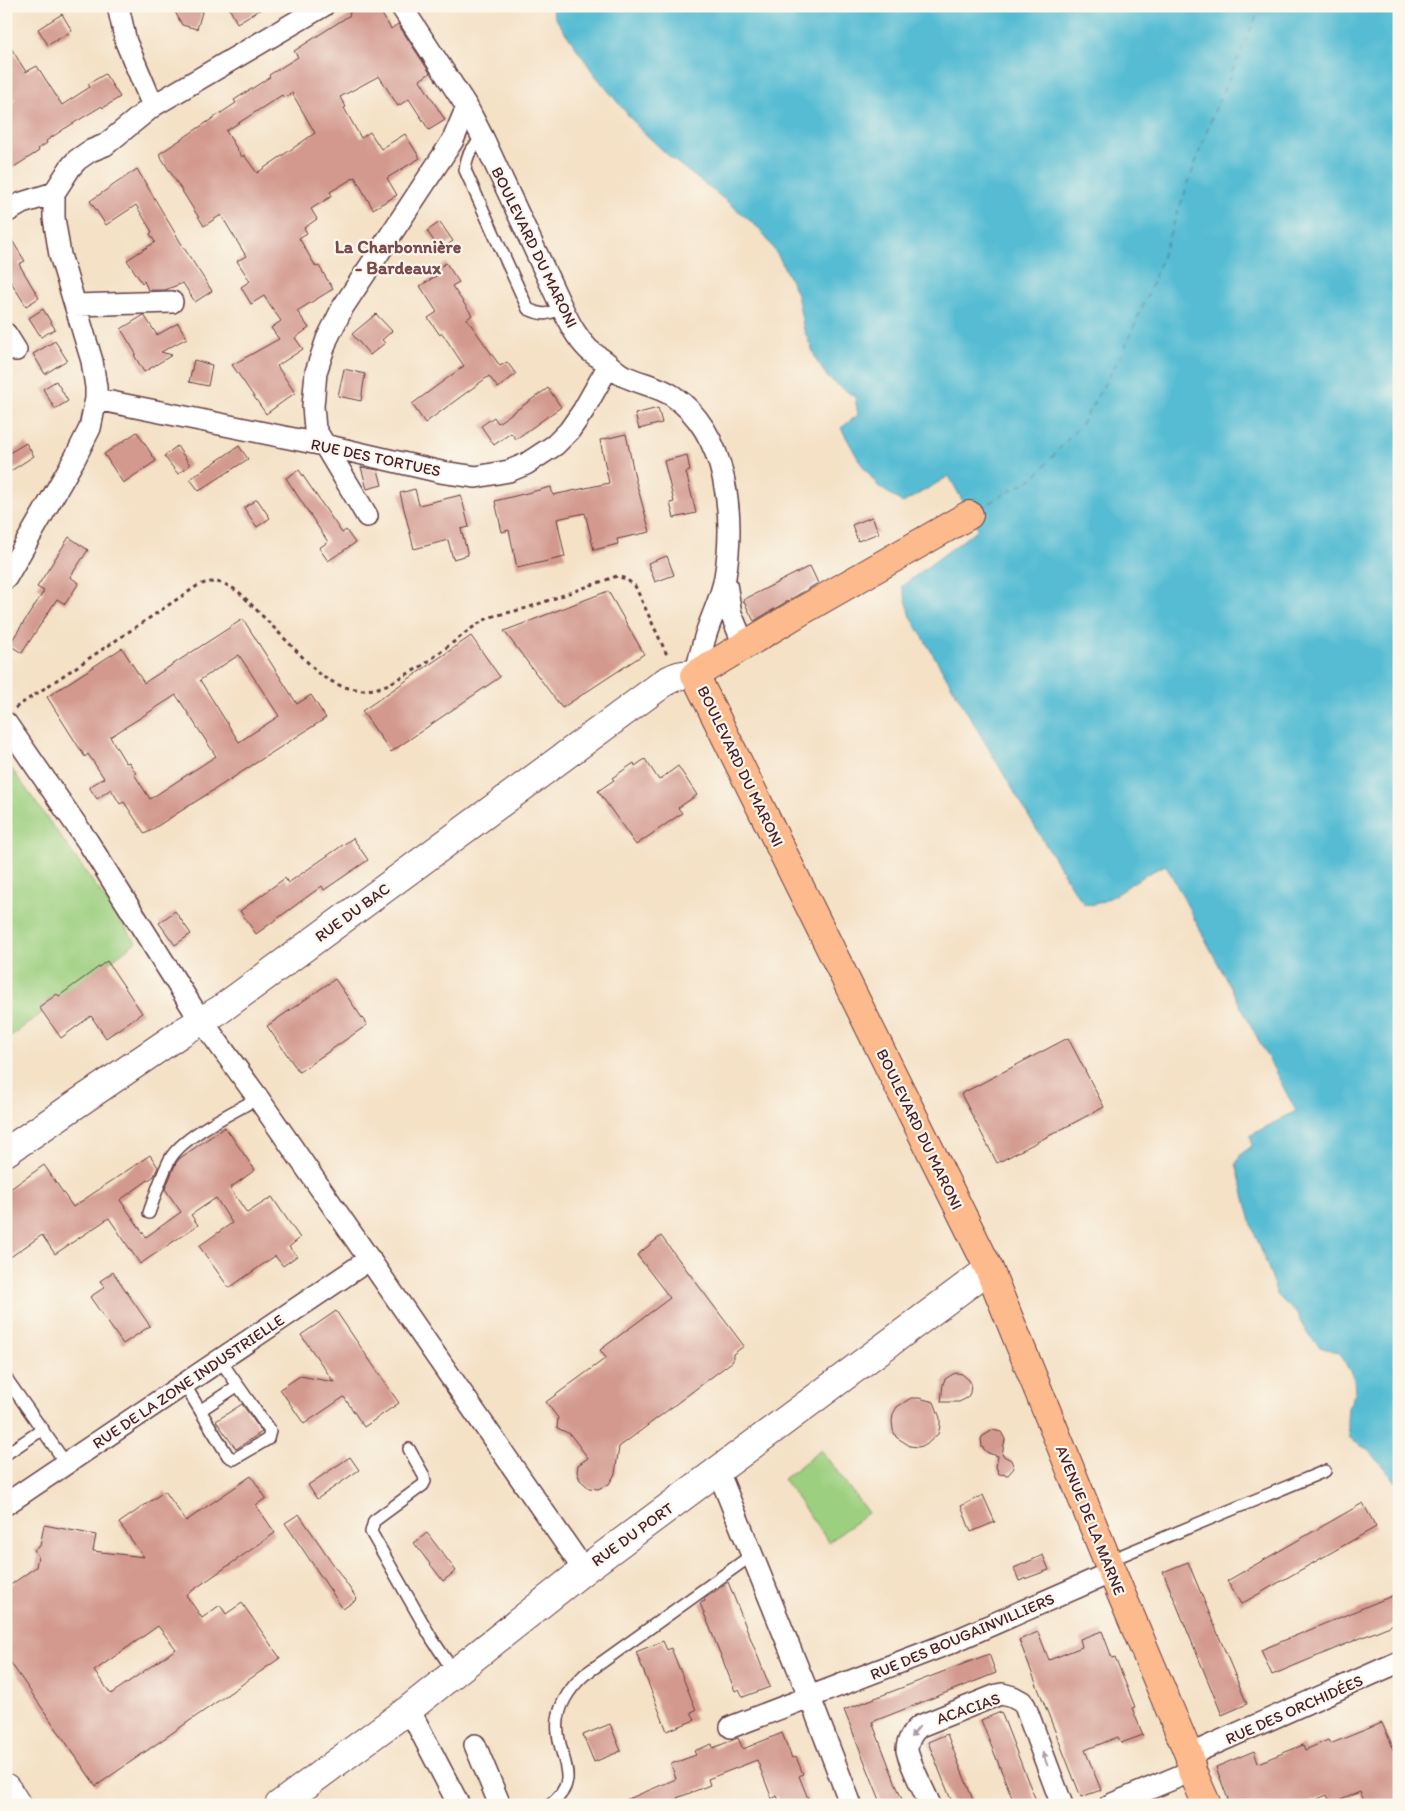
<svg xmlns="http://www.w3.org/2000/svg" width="1405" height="1811" viewBox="0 0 1405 1811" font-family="Itim,sans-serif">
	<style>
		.green { fill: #9ccf7f; stroke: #737755 }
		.water { fill: #55bcd3; stroke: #506e7f }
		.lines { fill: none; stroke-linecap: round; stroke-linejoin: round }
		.ferry { stroke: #4e5666; stroke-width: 1; stroke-dasharray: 6 5; stroke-linecap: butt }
		.building { fill: #d3998e; fill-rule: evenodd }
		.service-casing { stroke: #643c42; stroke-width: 14 }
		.minor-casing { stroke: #643c42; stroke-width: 24 }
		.tertiary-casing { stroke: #643c42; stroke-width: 30 }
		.primary-casing { stroke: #643c42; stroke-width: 30 }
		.path { stroke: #643c42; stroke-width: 3; stroke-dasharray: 4 4; stroke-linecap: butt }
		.service { stroke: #fff; stroke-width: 11 }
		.minor { stroke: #fff; stroke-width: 21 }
		.tertiary { stroke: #fff; stroke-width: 28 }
		.primary { stroke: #fcba8d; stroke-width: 28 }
		.oneway { fill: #ae9aa0 }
		.labels { text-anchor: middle; stroke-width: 4.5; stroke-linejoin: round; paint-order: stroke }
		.street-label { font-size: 16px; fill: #4a1f2b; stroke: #fbf7ec }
		.neighbourhood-label { font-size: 18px; font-weight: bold; fill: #7a4a4e; stroke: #fbf7ec }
	</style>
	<rect width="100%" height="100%" fill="#fbf7ec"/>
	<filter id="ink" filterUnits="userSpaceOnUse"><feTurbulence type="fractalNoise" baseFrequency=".02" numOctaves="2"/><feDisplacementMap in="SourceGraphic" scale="10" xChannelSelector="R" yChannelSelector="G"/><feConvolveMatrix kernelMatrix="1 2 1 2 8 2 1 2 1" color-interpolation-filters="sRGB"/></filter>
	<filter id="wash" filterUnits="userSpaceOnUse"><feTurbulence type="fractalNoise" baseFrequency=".0096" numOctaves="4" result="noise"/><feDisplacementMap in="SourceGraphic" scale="20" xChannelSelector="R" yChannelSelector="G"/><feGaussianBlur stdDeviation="1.12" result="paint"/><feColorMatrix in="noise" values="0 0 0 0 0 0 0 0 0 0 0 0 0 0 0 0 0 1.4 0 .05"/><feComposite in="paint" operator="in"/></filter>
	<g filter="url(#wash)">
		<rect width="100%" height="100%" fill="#f4e1c6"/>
		<path class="green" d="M6,761L136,942L6,1040Z
			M821,1450L868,1513L829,1542L783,1479Z"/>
		<path class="water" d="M552,6H1399V1486L1370,1451L1350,1439L1347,1420L1348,1408L1355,1393L1354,1379L1340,1353L1320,1347L1308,1335L1297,1314L1277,1295L1271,1275L1253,1229L1236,1164L1241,1154L1252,1146L1251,1135L1296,1111L1166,865C1157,869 1146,874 1137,880C1123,889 1101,908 1084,904L1071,886L1032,822L911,617L902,586L978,529L949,476L903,503L878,486L860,462L841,428L858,415L855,397L828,378L817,361L804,330L797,294L780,259L761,230L729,203L671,158L639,128L595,75L554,16Z"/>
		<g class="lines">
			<path class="ferry" d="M980,508L1035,477L1082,423L1122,354L1152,284L1213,114L1261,6"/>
		</g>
		<g id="blocks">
			<path class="building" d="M172,6H204L197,29L182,25Z
				M228,6H266L237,23Z
				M360,6H377L391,29L398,24L430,73L420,80L445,120L429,130L409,99L398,106L379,76L340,97L346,107L344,108L361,138L370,132L381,149L405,134L420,158L387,178L397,195L373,209L355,177L330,192L332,196L311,209L317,219L304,228L307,233L299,238L316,267L319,266L333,289L297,311L309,328L295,338L303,349L277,366L295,393L266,414L232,365L279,339L271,328L281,321L264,296L251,304L241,287L250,281L237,261L246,256L221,215L204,226L159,154L236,103L234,100L270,77L269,75L298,57L294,51L350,15L349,13ZM292,93L315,133L257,173L244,155L242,157L226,131L282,95L284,98Z
				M62,14L72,31L48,45L38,29Z
				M6,40L26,72L37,66L62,105L90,87L88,84L105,74L120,97L103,108L102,106L64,129L46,141L47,143L38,149L39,151L6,172V106L15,100L6,87Z
				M137,169L184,248L212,291L195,302L183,283L165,290H148L144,281L142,283L127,260L155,242L150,234L152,232L136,205L106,225L90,201Z
				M440,222L453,241L440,250L427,231Z
				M6,231L25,261L19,264L39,298L26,306L6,274Z
				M446,263L459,282L452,286L472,315L467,319L500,366L507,362L516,374L498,388L489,376L425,423L412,404L464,366L442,333L440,335L428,318L437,312L420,286L436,276L433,271Z
				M43,309L55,329L41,337L29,318Z
				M376,314L392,331L382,340L385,343L370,355L352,334Z
				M144,315L157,335L178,323L187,338L161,352L172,355L144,372L134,355L136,354L121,329Z
				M55,341L67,360L45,374L33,354Z
				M194,360L212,365L208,386L189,382Z
				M344,369L365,374L361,401L338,396Z
				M56,381L68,401L55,409L43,389Z
				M548,388L561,407L516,439L511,433L494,445L481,426L494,417L498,423Z
				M658,408L662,423L639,429L635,414Z
				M137,432L156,461L123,483L104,454Z
				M626,434L635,478L650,532L617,539L618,544L594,550L585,513L557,519L565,557L517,568L509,530L502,532L495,501L551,487L553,495L609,483L600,440Z
				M26,443L34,456L6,474V455Z
				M177,446L190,465L178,474L164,456Z
				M239,446L248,459L199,491L190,479Z
				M687,455L690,471L686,472L696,513L674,518L670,503L674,502L664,461Z
				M361,467L378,470L382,485L367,489Z
				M299,470L342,533L346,530L355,543L328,561L319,548L328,542L286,478Z
				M415,489L419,505L461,495L469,527L461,529L468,555L453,559L448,540L414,549L400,493Z
				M257,499L270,518L257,527L244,508Z
				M872,517L879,533L858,541L852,525Z
				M69,537L88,550L70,577L79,583L65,604L57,599L22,653L9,645L44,591L37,587Z
				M667,556L674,575L655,582L648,563Z
				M810,566L818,583L754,621L743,600Z
				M608,591L644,654L562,708L504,631Z
				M243,619L297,704L311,695L326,718L145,834L124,802L120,804L111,789L97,799L89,787L104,778L88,754L85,757L47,697L122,648L144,683ZM239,655L279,716L239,742L200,680ZM176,695L216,756L150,799L134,774L136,773L129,762L126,763L110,737Z
				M471,636L500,677L391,752L362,711Z
				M645,759L659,780L678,766L697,795L678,808L682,813L636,845L598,791L614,780L612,778L634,763L635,766Z
				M353,838L368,860L324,890L322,886L256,934L240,911L285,878L288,883Z
				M175,911L191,934L175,945L159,923Z
				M107,961L142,1013L106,1038L91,1016L61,1038L39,1007L57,994L59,996Z
				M335,979L367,1025L299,1072L267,1026Z
				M1068,1038L1104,1107L997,1163L961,1094Z
				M225,1127L255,1170L230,1188L247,1213L272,1197L300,1238L289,1247L297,1256L283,1266L275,1256L229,1288L199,1246L232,1223L216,1198L191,1215L198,1225L140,1264L109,1218L55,1254L42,1235L6,1260V1192L44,1165L73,1207L150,1155L158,1167L154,1176L120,1200L146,1237L181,1212L165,1189L176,1163L180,1158Z
				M661,1236L744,1346L733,1354V1361L619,1447L615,1474L609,1484L598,1489L589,1488L580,1480L577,1472L578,1465L588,1458L570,1434L557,1428L558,1418L546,1402L606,1358L600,1350L670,1298L637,1255Z
				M113,1272L150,1326L123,1344L90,1297L105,1287L100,1281Z
				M336,1311L399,1403L364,1427L344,1397L304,1424L280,1389L300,1376L334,1382L301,1335Z
				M957,1373L962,1374L969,1380L971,1384L970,1393L967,1398L959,1402H941L943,1384L945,1379L953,1374Z
				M911,1398H919L934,1402L940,1418V1426L938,1434L926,1445L918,1447L910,1446L896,1437L893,1430L892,1421L893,1414L897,1407Z
				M242,1404L262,1432L236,1449L216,1421Z
				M993,1430L1001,1432L1005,1439L1002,1455L1011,1460L1014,1468L1008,1475L999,1474L996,1467L998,1456L988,1453L982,1447L981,1439L983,1436Z
				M350,1457L359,1470L317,1499L308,1485Z
				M251,1476L266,1498L256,1505L275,1533L186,1595L202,1618L220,1605L226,1614L242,1603L280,1658L96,1786L6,1656V1588L36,1567L38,1556L34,1550L40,1546L44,1525L96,1535L93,1551L144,1557L119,1523L165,1491L186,1521ZM158,1626L176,1649L111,1694L94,1671Z
				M983,1495L995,1522L971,1532L961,1506Z
				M1363,1503L1376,1527L1241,1604L1227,1581Z
				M299,1514L357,1599L343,1609L285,1523Z
				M427,1533L456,1571L443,1581L414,1543Z
				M1043,1555L1049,1570L1019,1581L1014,1568Z
				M1188,1562L1247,1704L1222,1715L1163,1572Z
				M728,1582L770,1687L743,1697L739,1689L735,1691L700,1603L705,1601L704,1599Z
				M1399,1593V1622L1272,1675L1261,1650Z
				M1102,1631L1112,1658L1115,1657L1135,1707L1132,1708L1143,1735L1121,1743L1118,1737L1085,1750L1101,1790L1081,1797L1019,1640L1038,1632L1049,1660L1082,1647L1080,1639Z
				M663,1641L667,1650L671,1648L696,1710L691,1712L695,1720L667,1731L636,1652Z
				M989,1654L996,1673L872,1722L904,1805H882L844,1710Z
				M1001,1712L1028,1781L1038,1805H1015L981,1720Z
				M1382,1723L1399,1761V1802L1392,1805H1366L1360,1792L1331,1804L1327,1795L1303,1805H1230L1216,1767L1254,1751L1258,1763L1303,1745L1305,1750L1328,1740L1330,1744Z
				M610,1724L621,1751L594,1762L583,1735Z
				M782,1733L792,1758L796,1757L803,1774L799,1776L809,1801L798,1805H781L777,1796L772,1799L757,1760L708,1779L710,1785L677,1798L680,1805H614L676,1779L671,1764L696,1755L694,1751L712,1744L713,1748L738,1738L743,1749Z
				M947,1734L975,1805H953L928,1742Z"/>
		</g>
	</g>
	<g filter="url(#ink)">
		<use href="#blocks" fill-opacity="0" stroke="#643c42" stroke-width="1"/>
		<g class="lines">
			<g class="service-casing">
				<path id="service" d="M483,138C471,149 467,153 465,170L528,309C543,316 547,315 562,308
					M149,1213C155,1196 161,1176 170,1159C184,1135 234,1112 258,1098
					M6,1378L65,1462
					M184,1384L228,1456L234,1459L268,1439L270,1431L220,1360
					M201,1410L237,1386
					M409,1449L424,1476L425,1481L423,1485L374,1521L371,1532L432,1639L454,1672
					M6,1454L43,1429
					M1108,1561L1325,1471
					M550,1805C581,1780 561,1763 558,1733C555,1710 568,1690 584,1675L752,1555"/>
			</g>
			<g class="minor-casing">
				<path id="minor" d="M118,6L126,42L153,106
					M401,6L467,107L483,138L562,308C569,322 576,337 588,349C594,355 603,359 609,365C614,369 619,374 624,376C641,384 658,386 673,396C728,434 735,517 725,577C722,597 712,615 706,634C702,647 699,661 695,675
					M6,212L22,203L54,193
					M75,305L172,302
					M6,334L16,350
					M96,399L324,445L441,472L476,477L509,471L526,464L555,445L569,431L583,411L609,365
					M367,516L315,429L313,406L316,372L327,339L343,307L444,154L453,140L467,107
					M6,578L75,458L90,428L96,399V387L92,361L60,255L54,218V193L70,168L77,160L90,151L105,145L153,106L323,6
					M726,584L731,614L744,645
					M6,723L88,842L192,1007L258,1098L584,1570
					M718,1471L810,1698L851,1805
					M6,1504L370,1259
					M409,1709L459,1805
					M731,1727L950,1643L1112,1572
					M475,1745L500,1805
					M1189,1755L1399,1662
					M930,1805C925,1793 908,1760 907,1750C907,1741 913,1731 920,1726L997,1695L1002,1694L1013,1697L1022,1702L1025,1706L1062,1805
					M1110,1805L1192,1771"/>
			</g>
			<g class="tertiary-casing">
				<path id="tertiary" d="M6,1152L181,1033L221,1009L665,682C676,676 683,673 695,675
					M6,1788L17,1805
					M279,1805L409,1709L584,1570L989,1269"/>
			</g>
			<g class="primary-casing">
				<path id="primary" d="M969,515L798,613L695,675L989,1269L1112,1572L1189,1755L1192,1771L1207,1805"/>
			</g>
			<path class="path" d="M15,708L197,586C214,578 227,583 241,594L321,676L343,687L362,690L375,689L389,684L422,666L476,625L490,617L527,608L617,576L626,579L635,586L668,657"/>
			<use href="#service" class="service"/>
			<use href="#minor" class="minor"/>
			<use href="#tertiary" class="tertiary"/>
			<use href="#primary" class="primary"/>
		</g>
		<defs><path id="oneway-solid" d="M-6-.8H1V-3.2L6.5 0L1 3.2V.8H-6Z" transform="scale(1.25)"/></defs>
		<g class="oneway">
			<use href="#oneway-solid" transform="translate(915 1732) rotate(129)"/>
			<use href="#oneway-solid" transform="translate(1045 1759) rotate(-110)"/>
		</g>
	</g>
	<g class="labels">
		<g class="street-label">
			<text transform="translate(535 247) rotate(64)" y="6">BOULEVARD DU MARONI</text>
			<text transform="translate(376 457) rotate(12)" y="6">RUE DES TORTUES</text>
			<text transform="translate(741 766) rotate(64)" y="6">BOULEVARD DU MARONI</text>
			<text transform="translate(352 912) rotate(-36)" y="6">RUE DU BAC</text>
			<text transform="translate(920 1129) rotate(64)" y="6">BOULEVARD DU MARONI</text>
			<text transform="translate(188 1381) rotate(-34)" y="6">RUE DE LA ZONE INDUSTRIELLE</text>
			<text transform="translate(1091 1520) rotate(68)" y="6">AVENUE DE LA MARNE</text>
			<text transform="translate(632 1534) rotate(-36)" y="6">RUE DU PORT</text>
			<text transform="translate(962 1636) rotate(-23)" y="6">RUE DES BOUGAINVILLIERS</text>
			<text transform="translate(968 1708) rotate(-19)" y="6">ACACIAS</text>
			<text transform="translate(1294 1709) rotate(-24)" y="6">RUE DES ORCHIDÉES</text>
		</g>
		<g class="neighbourhood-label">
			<text x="398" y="253">La Charbonnière<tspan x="398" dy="21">- Bardeaux</tspan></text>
		</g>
	</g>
	<rect width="1405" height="1811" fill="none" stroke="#fbf7ec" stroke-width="25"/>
</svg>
